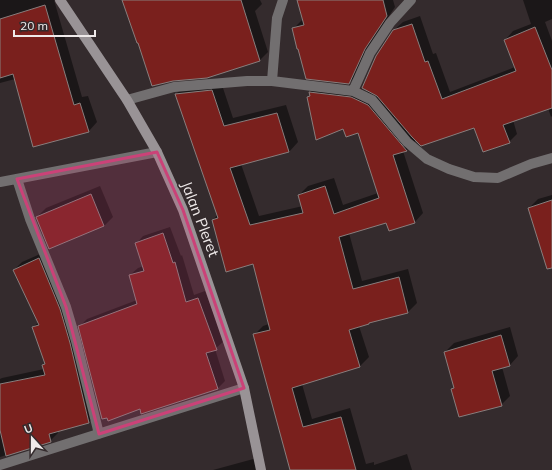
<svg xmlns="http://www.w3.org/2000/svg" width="552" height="470" viewBox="0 0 552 470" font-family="Mulish,sans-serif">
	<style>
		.shadow { fill: #0007 }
		.building { fill: #7a201d; stroke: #887e7d }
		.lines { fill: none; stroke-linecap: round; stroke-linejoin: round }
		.street { stroke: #726f70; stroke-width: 10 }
		.secondary { stroke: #999396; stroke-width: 10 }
		.marked { fill: #cb4278; fill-opacity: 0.2; stroke: #cb4278; stroke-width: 3; stroke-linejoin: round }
		.labels { text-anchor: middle; stroke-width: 3; stroke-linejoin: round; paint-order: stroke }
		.street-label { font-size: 15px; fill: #efeaea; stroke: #342b2d }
	</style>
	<rect width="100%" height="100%" fill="#342b2d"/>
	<path class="shadow" d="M0,0H54L82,97L88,96L97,122L89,131L15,79L0,83Z
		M123,0H260L262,4L255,11L268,52L260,60L139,41Z
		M298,0H393L395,7L373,40L357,75L349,83L294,28L303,19Z
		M523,0H552V19L545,22L552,41V116L551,117L548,108L513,120L517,134L509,142L475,126L416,140L407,150L403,151L423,213L414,223L387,222L349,233L362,281L408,269L417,303L408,312L371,322L359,326L369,357L360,366L302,384L312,419L350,408L366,464L374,462V465L407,454L412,470H309L254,335L263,326L269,324L254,263L213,220L218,214L176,94L185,85L221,82L233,118L286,105L298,142L289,152L241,164L259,216L303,206L299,195L308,186L334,178L343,205L378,193L358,132L344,128L308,98L311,95L310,92L319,83L361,89L367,92L394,30L403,22L420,16L433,54L436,53L450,92L515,67L505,40L513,31L531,24Z
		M100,186L113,217L104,226L37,217L46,208Z
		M552,195V257L529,208L538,199Z
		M170,227L181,256L182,255L194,295L205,291L224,341L215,349L225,381L218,388L80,326L87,319L137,300L130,275L138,268L144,266L136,244L143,236Z
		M47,251L97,414L89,422L58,431V433L50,441L0,457V379L2,378L44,369L43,365L45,363L33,327L39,322L14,270L22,262Z
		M510,327L518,356L510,365L502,367L510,396L501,405L452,389L455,386L445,352L454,343Z
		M257,458L260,470H212H213Z"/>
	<path class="building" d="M122,0H241L260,61L207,78L173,81L152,86L138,43H137Z
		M297,0H383L387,16L365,49L349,84L306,79L298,49H297L292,28L304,25Z
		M45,5L74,105L80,103L89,132L33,147L13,74L0,78V19Z
		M412,24L425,62L428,61L442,99L516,71L504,40L535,27L552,70V108L503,125L510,143L483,152L474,128L421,146L412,137L377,96L362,88L376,56L393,30Z
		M212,90L224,126L277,113L289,152L230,168L250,225L303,213L298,195L325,186L334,214L379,198L358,133L346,137L343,129L316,140L307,97L310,96L309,92L351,97L368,105L407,151L393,155L415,223L389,231L386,223L339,237L353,289L399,277L408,313L369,323V324L349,330L360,367L292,388L303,427L341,417L356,470H290L253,334L270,330L253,264L226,272L212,220L218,218L175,94Z
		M91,194L104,226L49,249L36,217Z
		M552,200V268L547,269L528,208Z
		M163,233L173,263L175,262L186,302L198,298L217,350L206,353L218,389L141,414L140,409L108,421L107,418L102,419L78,326L137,304L129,275L144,271L135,243Z
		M39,258L60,309L70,343L89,423L49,434L51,442L6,456L0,430V384L45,375L42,365L45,364L32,327L39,325L13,270Z
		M501,335L510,366L492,371L502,406L459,417L451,389L454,388L444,352Z"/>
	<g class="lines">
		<path class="street" d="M272,81L277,18L283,0
			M353,91L370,53L390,23L411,0
			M127,100L174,87L247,81H272L353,91L372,100L407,142L427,159L449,169L474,177L498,178L531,164L552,158
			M17,179L30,219L66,307L76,341L99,434
			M0,182L157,152
			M0,465L244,388"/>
		<path class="secondary" d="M60,0L127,100L157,152L183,210L244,388L261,470"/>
	</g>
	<path class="marked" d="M157,152L183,210L244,388L99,434L66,307L17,179Z"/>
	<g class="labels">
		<g class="street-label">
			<text transform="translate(200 219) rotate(69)" y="5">Jalan Pleret</text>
		</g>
	</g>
	<g transform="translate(32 438) rotate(339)" stroke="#342b2d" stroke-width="3" paint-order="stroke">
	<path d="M0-3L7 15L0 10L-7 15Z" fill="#efeaea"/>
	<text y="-6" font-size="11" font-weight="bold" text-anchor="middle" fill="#efeaea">U</text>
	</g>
	<path d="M14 30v6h81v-6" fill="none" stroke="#efeaea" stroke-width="2"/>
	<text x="20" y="30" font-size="12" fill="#efeaea" stroke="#342b2d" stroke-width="3" paint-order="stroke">20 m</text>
</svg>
